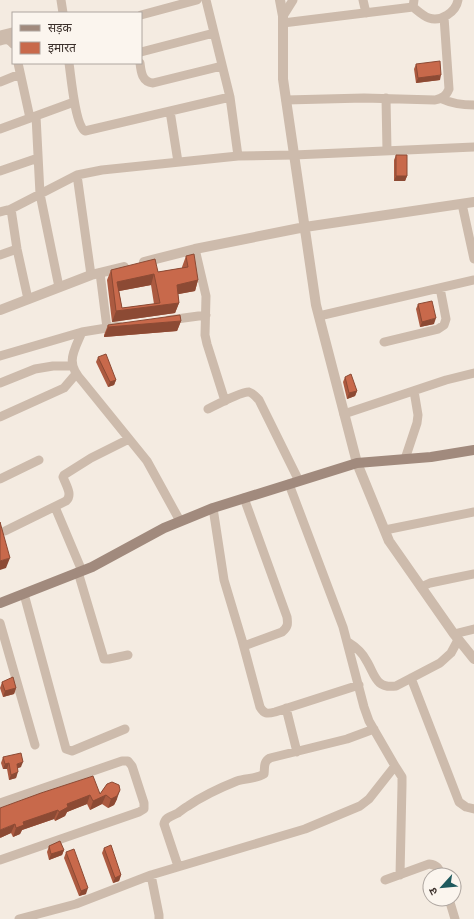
<svg xmlns="http://www.w3.org/2000/svg" width="474" height="919" viewBox="0 0 474 919" font-family="Barlow,'Noto Sans Devanagari',sans-serif">
	<style>
		.lines { fill: none; stroke-linecap: round; stroke-linejoin: round }
		.minor { stroke: #cdbbac; stroke-width: 9 }
		.tertiary { stroke: #cdbbac; stroke-width: 10 }
		.secondary { stroke: #a18a7d; stroke-width: 10 }
		.wall { fill: #ac5a40; fill-rule: evenodd }
		.shaded-wall { fill: #8c4a34 }
		.building { fill: #c8694b; stroke: #8c4a34; fill-rule: evenodd }
	</style>
	<rect width="100%" height="100%" fill="#f4ebe1"/>
	<g class="lines">
		<path class="minor" d="M61,0L63,13
			M206,0L230,97
			M363,0L366,13
			M413,7C418,11 423,16 429,18C441,22 456,12 458,0
			M141,15L197,0
			M283,16L293,0
			M283,23L413,7L414,0
			M0,35L13,32
			M0,41C6,39 9,39 13,44
			M141,52L214,33
			M18,63L30,118
			M69,63C71,76 75,125 85,131L230,97L238,156
			M140,63C141,72 142,82 153,83L222,66
			M0,82L20,74
			M386,98L387,151
			M442,99C453,104 462,105 474,105
			M286,100L364,98L435,100C443,98 446,96 449,89L444,17
			M170,111L178,162
			M36,116L40,194L59,287
			M0,129L74,102
			M0,171L38,158
			M77,175L91,275
			M462,204L474,259
			M11,209L17,249L28,299
			M0,212L11,209L77,175L102,170L238,156L294,155L474,147
			M195,249L206,296L205,335L207,344L225,401
			M0,255L17,249
			M100,273L107,328
			M319,316L474,280
			M169,320L206,315
			M82,332C73,353 65,363 83,382L147,461L180,521
			M384,342L438,329L444,325L446,319L440,288
			M0,356L82,332L119,326
			M0,383L35,369L53,366H72
			M208,409C216,405 242,391 249,392C253,393 256,397 259,400L299,481
			M344,414L446,380L474,373
			M0,417L64,388L76,374
			M405,459L417,423L418,415L414,391
			M0,479L39,460
			M55,507L82,571
			M213,508L224,580L242,640L260,707C264,714 267,714 275,712L359,685
			M385,530L474,512
			M5,531L66,501C73,495 66,485 63,477L64,475L91,458L129,439
			M78,572L104,659H109L128,655
			M421,587L430,583L474,574
			M24,594L66,749L72,751L125,729
			M0,623L35,745
			M454,634L474,629
			M348,642C356,647 362,652 366,660C375,674 375,689 396,686L440,663L451,653L458,640
			M244,646L282,632C288,627 288,624 287,617L244,498
			M411,678L459,802L466,807L474,809
			M286,708L297,752
			M395,766L402,777V785L400,875
			M0,803L122,761H128L132,766L144,803V809L139,812L0,860
			M178,866L164,824C165,817 172,816 178,813C181,811 184,808 188,806C201,797 222,787 237,781C246,778 256,779 264,774C265,767 263,762 270,758L347,739L374,729
			M151,875L159,915V919
			M385,880L429,864C437,865 439,868 441,875
			M449,899L455,919
			M19,919L76,904L151,875L305,829L360,806L369,799L395,766L369,721L364,707L343,627L289,484"/>
		<path class="tertiary" d="M280,0L283,16V79L316,305L357,463L389,541L454,634L474,659
			M144,262L195,249L305,227L474,202
			M0,310L91,275L124,267"/>
		<path class="secondary" d="M0,603L92,567L164,528L213,508L357,463L431,457L474,450"/>
	</g>
	<path class="wall" d="M416,64L440,80L416,83L414,69Z
		M396,155L407,176L405,181H394V160Z
		M186,256L198,280L195,291L178,294L179,303L175,313L112,322L107,280L111,270L158,272L182,268V267ZM151,285L154,304L122,308L119,291Z
		M418,304L434,324L420,327L416,309Z
		M181,321L177,331L104,337V335L108,325Z
		M98,357L116,380L114,385L108,387L96,362Z
		M345,377L357,391L355,396L347,399L343,382Z
		M2,682L16,688L14,694L3,697L0,688Z
		M3,757L21,767L18,768L16,778L9,780L7,769H3L1,763Z
		M107,784L117,799L114,805L108,808L102,804L90,810L87,804L67,812L65,816L55,821L54,819L22,830L20,834L13,837L11,833L0,838L41,793L100,794Z
		M49,846L64,850L62,855L49,860L47,852Z
		M104,848L121,875L119,881L113,883L102,853Z
		M66,852L86,894L79,896L64,858Z"/>
	<path class="shaded-wall" d="M441,75L440,80L416,83L418,78Z
		M396,176H407L405,181H394Z
		M154,274L151,285L114,292L117,282Z
		M198,280L195,291L174,295L177,285Z
		M179,303L175,313L112,322L116,311Z
		M436,318L434,324L420,327L422,322Z
		M181,321L177,331L104,337L108,327Z
		M116,380L114,385L108,387L110,382Z
		M357,391L355,396L347,399L349,393Z
		M10,558L6,568L0,570V561Z
		M16,688L14,694L3,697L5,691Z
		M23,762L21,767L15,769L17,764Z
		M9,763L7,769H3L5,764Z
		M18,772L16,778L9,780L11,775Z
		M120,790L117,799L114,805L108,808L111,799Z
		M90,795L87,804L67,812L65,816L55,821L59,812L67,804Z
		M106,795L102,804L90,810L93,801Z
		M58,810L54,819L22,830L20,834L13,837L16,828L23,822Z
		M15,824L11,833L0,838V830Z
		M64,850L62,855L49,860L51,854Z
		M121,875L119,881L113,883L115,878Z
		M88,888L86,894L79,896L81,891Z"/>
	<path class="building" d="M440,61L441,75L418,78L416,64Z
		M396,155H407V176H396Z
		M194,254L198,280L177,285L179,303L116,311L111,270L155,259L158,272L188,267L186,256ZM154,274L160,303L122,308L117,282Z
		M432,301L436,318L422,322L418,304Z
		M180,315L181,321L108,327V325Z
		M106,354L116,380L110,382L98,357Z
		M351,374L357,391L349,393L345,377Z
		M0,522L10,558L0,561Z
		M13,677L16,688L5,691L2,682Z
		M21,753L23,762L17,764L18,772L11,775L9,763L5,764L3,757Z
		M93,776L100,794L107,784L112,782L119,785L120,790L117,796L111,799L106,795L93,801L90,795L67,804L68,807L59,812L58,810L23,822L24,825L16,828L15,824L0,830V808L41,793Z
		M60,841L64,850L51,854L49,846Z
		M111,845L121,875L115,878L104,848Z
		M74,849L88,888L81,891L66,852Z"/>
	<rect x="12" y="12" width="130" height="52" fill="#fbf5ee" stroke="#aea6a0"/>
	<rect x="20" y="25" width="20" height="6" fill="#a18a7d" stroke="#aea6a0"/>
	<text x="48" y="32" font-size="12" fill="#3b302b">सड़क</text>
	<rect x="20" y="42" width="20" height="12" fill="#c8694b" stroke="#aea6a0"/>
	<text x="48" y="52" font-size="12" fill="#3b302b">इमारत</text>
	<g transform="translate(442 887) rotate(243)"><circle r="19" fill="#fbf5ee" stroke="#aea6a0"/>
	<path d="M0-3L7 15L0 10L-7 15Z" fill="#1f5a5e"/>
	<text y="-6" font-size="11" font-weight="bold" text-anchor="middle" fill="#3b302b">उ</text>
	</g>
</svg>
